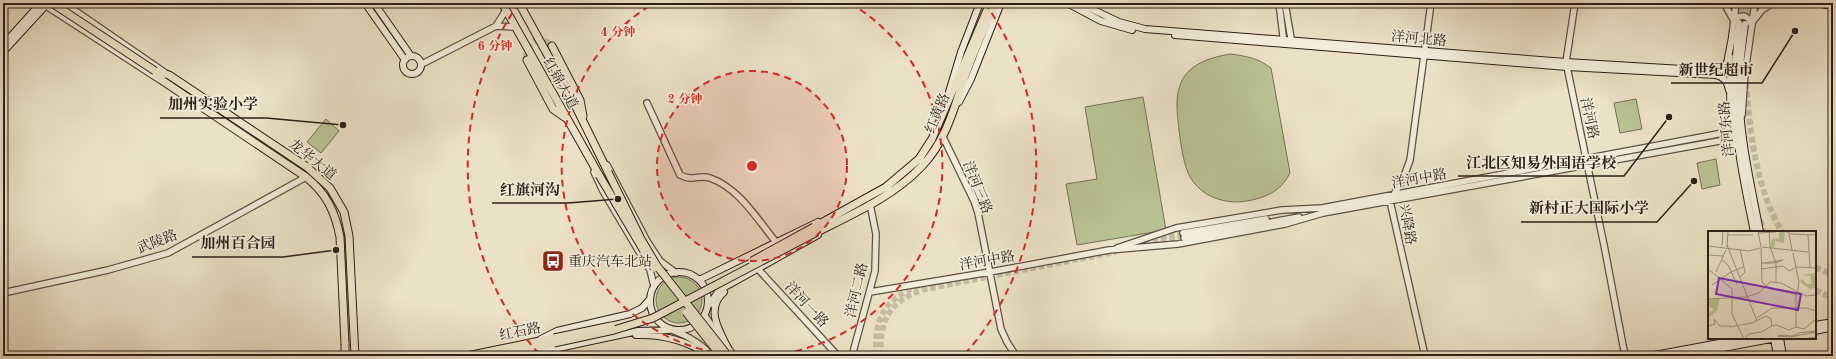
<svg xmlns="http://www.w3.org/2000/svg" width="1836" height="359" viewBox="0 0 1836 359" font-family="'Old Standard TT','Noto Serif SC',serif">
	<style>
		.green { fill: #b9c293; stroke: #747056 }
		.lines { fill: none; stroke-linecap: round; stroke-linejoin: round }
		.tertiary-tunnel { stroke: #c5baa3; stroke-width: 5.5; stroke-dasharray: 5.5 3; stroke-linecap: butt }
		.secondary-tunnel { stroke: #c5baa3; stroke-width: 6; stroke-dasharray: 6 3; stroke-linecap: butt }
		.primary-tunnel { stroke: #c5baa3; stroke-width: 7; stroke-dasharray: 7 3.5; stroke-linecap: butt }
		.tertiary-casing { stroke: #5d4f44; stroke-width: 8 }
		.secondary-casing { stroke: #2e1e18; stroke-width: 8 }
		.primary-casing { stroke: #2e1e18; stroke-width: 9 }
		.trunk-casing { stroke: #2e1e18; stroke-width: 9 }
		.tertiary { stroke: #f2ecda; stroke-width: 5.5 }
		.secondary { stroke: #f2ecda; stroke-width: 6 }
		.primary { stroke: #ebe1c6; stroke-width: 7 }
		.trunk { stroke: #ebe1c6; stroke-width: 7 }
		.primary-bridge-casing { stroke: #2e1e18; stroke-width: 9; stroke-linecap: butt }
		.trunk-bridge-casing { stroke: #2e1e18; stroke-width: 9; stroke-linecap: butt }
		.primary-bridge { stroke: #ebe1c6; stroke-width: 7 }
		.trunk-bridge { stroke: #ebe1c6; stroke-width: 7 }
		.ring { fill: none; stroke: #d62828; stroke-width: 2; stroke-dasharray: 7 5 }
		.labels { text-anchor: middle; stroke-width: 3.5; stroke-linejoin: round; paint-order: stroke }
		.street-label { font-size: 14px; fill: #2e1e18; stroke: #f2ecda }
		.poi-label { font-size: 14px; fill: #2e1e18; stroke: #f2ecda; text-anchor: start }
		.inset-road { fill: none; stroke: #9f9380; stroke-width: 1 }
		.view { fill: #7b2cbf; fill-opacity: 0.15; stroke: #7b2cbf; stroke-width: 2 }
		.inset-edge { fill: none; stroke: #2e1e18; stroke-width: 2 }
		.centre { fill: #d62828; stroke: #f2ecda; stroke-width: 2 }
		.ring-label { font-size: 12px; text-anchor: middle; font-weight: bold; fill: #d62828; stroke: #f2ecda; stroke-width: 3.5; stroke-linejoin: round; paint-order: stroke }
		.leader { fill: none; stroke: #2e1e18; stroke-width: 1.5 }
		.callout-dot { fill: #2e1e18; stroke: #f2ecda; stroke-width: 1.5 }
		.callout-label { font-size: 15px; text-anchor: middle; font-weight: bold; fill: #2e1e18; stroke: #f2ecda; stroke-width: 3.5; stroke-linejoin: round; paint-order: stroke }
	</style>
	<rect width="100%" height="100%" fill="#ebe1c6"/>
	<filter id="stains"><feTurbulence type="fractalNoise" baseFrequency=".005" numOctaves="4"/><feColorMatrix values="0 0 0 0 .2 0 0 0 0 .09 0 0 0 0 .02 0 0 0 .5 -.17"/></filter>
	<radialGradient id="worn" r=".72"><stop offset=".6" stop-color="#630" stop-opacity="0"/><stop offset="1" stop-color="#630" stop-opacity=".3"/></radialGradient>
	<path class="green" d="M1230,54C1246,56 1258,58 1271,68L1290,173C1282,189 1270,196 1252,200C1228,206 1201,198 1189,175C1183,162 1181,144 1179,130C1177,112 1174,93 1184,77C1194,62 1213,57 1230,54Z
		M1143,97L1166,230L1077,245L1066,184L1097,179L1085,107Z
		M1636,99L1642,129L1620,133L1614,103Z
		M326,119L339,131L321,153L307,142Z
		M1716,159L1720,185L1702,189L1697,163Z
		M656 300a23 23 0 1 1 46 0a23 23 0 1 1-46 0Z"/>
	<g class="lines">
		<path class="tertiary-tunnel" d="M1144,241L1183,233
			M1153,244L1184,238
			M876,356C874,318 883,300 920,285
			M881,356C880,320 888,303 922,290L1116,252"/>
		<path class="secondary-tunnel" d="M1743,28L1746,3
			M1746,83C1750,133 1756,188 1782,232
			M1760,220L1764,232
			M1815,267L1833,275
			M1815,290L1833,298
			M1668,356L1686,353"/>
		<path class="primary-tunnel" d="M1739,23L1742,3
			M1745,24L1748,3
			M527,60C524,42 538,34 552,46"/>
		<g class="tertiary-casing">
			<path id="tertiary" d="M64,3L167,74
				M1279,3L1284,44
				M1285,3L1292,44
				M1575,3L1566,62L1605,250L1625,356
				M1724,3L1734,21L1738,17L1744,16L1749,19L1751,24
				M43,4L160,80
				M1754,20L1762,10L1773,3
				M496,26L515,27
				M1732,36L1736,3
				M1730,57V110L1735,144
				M422,64L496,26L506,10
				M647,103L680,175C694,182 699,174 710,178C739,188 757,219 776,242
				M1742,115L1745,73L1755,3
				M943,137L974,201L978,213L1001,329L1007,342L1016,356
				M607,165L647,241L660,261L676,273
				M594,172L603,191L650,270L654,286
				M1183,233L1266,219
				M1184,238L1299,217
				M1117,248L1176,228L1282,210L1322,208L1723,133L1729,129L1731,124
				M758,269L838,356
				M870,292L990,272L1109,250L1178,244L1285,224L1323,213L1725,140H1729L1735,145
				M3,293L108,270L168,253L306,177
				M705,316L734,356
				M672,330C688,336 701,343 712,356
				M852,356L875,271L876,234L870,204
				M1425,356L1390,201L1403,179L1410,160L1431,3"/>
		</g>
		<g class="secondary-casing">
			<path id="secondary" d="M68,3L70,7
				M365,3L405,60
				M374,3L411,56
				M1067,3L1101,21L1132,30
				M1079,3L1119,22L1145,29L1566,62L1716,71L1724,67L1727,63L1733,32
				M1815,3L1833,6
				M1739,23C1735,58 1733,92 1736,127C1739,162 1747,197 1754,232
				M1745,24C1743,44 1739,65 1739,85C1739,135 1751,184 1760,232
				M1175,35L1567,67L1716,75C1724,77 1727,81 1729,90
				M3,45L41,3
				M3,52L48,3
				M403 65a9 9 0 1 1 18 0a9 9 0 1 1-18 0Z
				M949,92L961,52L980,3
				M959,102L971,79L1001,3
				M650 301a29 29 0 1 1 58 0a29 29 0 1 1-58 0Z
				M699,280L818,222
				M724,292C705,309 719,330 728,348
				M709,305L718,292L725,287L818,235
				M1815,325L1833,322
				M1815,331L1833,327
				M636,335C663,334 688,341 710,356
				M1774,338L1777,356
				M1780,338L1783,356
				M541,339L557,331L630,314L642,308L650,299
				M540,348L554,349L638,331L669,330
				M1649,356L1746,338
				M1681,356L1776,338"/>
		</g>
		<g class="primary-casing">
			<path id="primary" d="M502,3L599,175
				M519,3L573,101L608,172
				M552,46L580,100L583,116
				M527,60L553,109L566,118
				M155,71L169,75L307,167L330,188L344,212L349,236L355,356
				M155,71L163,81L306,177C326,193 335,211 340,237L345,344"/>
		</g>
		<g class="trunk-casing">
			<path id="trunk" d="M814,227L886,187L919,159L932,139L990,3
				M817,232C853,214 894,196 922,166C946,141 954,108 965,76C974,51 985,27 995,3
				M467,356L554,338
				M501,356L554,343"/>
		</g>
		<use href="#tertiary" class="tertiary"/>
		<use href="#secondary" class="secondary"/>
		<use href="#primary" class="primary"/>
		<use href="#trunk" class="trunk"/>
		<g class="primary-bridge-casing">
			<path id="primary-bridge" d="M52,3L155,71
				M608,172L641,239L657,266L728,356
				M599,175L654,268
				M686,312L721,356
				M345,344V356"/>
		</g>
		<g class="trunk-bridge-casing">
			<path id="trunk-bridge" d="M752,261L814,227
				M554,338L611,326
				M554,343L614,330L653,318L817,232"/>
		</g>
		<use href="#primary-bridge" class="primary-bridge"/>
		<use href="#trunk-bridge" class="trunk-bridge"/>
	</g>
	<circle cx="752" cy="166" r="95" fill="#d62828" fill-opacity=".12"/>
	<g class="ring">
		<circle cx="752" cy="166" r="95"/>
		<path d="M750 356A190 190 0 0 1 654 3M850 3A190 190 0 0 1 754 356"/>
		<path d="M539 354A284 284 0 0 1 519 3M985 3A284 284 0 0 1 965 354"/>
	</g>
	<defs>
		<g id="bus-square" transform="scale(1.15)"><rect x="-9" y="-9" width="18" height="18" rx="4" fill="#8f2418" stroke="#f2ecda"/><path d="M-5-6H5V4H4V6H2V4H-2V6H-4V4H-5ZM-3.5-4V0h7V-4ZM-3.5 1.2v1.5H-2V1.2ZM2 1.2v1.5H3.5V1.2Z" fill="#fff"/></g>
	</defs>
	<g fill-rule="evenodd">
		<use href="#bus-square" x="553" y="261"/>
	</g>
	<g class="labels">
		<g class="street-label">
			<text transform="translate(1419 38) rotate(5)" y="5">洋河北路</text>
			<text transform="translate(561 83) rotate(61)" y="5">红锦大道</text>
			<text transform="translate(937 113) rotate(-67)" y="5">红黄路</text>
			<text transform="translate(1590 118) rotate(78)" y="5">洋河路</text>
			<text transform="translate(1726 129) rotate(-95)" y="5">洋河东路</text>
			<text transform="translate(313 159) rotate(39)" y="5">龙华大道</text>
			<text transform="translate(1419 178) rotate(-10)" y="5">洋河中路</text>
			<text transform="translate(978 187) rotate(68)" y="5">洋河三路</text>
			<text transform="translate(1408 224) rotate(80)" y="5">兴降路</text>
			<text transform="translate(157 241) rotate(-21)" y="5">武陵路</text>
			<text transform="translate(987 260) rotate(-10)" y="5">洋河中路</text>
			<text transform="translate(856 290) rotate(-77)" y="5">洋河二路</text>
			<text transform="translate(807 304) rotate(47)" y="5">洋河一路</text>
			<text transform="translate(520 331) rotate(-11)" y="5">红石路</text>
		</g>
		<g class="poi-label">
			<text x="568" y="266">重庆汽车北站</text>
		</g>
	</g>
	<g transform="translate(1708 231)">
		<rect width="108" height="108" fill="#ebe1c6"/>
		<path d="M69,0H77L76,12L67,10L66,17L62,16L64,8L71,7V1ZM107,42L108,57L102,58L92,51L94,48L99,53H104L102,45L95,44ZM12,67L9,80L0,87V82L6,79L0,74V68Z" fill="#b9c293"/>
		<path class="inset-road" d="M50,0L53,16L54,51L62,58L88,63M61,0L62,16L68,32V51M77,0L83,3L108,4M50,2L68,1M81,3L84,19M20,4H45M100,4L102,37M19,14L49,90M0,15L41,20L52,17M14,15L15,0M19,16L20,0M54,16L100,21M32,18L37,41L32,46M85,22L91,51L90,59M0,24L15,25M14,29L20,34L29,53M53,32H65L70,31L75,29L57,32M88,36L108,37M0,38L24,58V83L36,108M53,38L75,35L81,40L87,37M8,41L18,19M4,54L23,41L35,36M0,68L38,66L51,62L62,51L73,52L98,65L108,64M49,87L64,77H98L108,80M0,95L7,93L6,88L12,95H23M64,95L68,94L81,99L88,96L96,98L108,88M21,96L44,92L58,85L63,88L64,95L53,101L41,103L36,108M88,96V63M108,100L90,102L89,103L84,105H82L76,104L70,105L82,106L108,101M95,108L108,106"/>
		<path class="view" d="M11,47L93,63L90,79L8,63Z"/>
		<rect width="108" height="108" class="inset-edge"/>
	</g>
	<circle cx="752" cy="166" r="6" class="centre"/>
	<g class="ring-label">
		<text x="618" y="36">4 分钟</text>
		<text x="495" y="50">6 分钟</text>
		<text x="685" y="103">2 分钟</text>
	</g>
	<path class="leader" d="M1795 31L1762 83H1671M343 125L266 118H160M1669 117L1624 176H1458M618 199L568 203H492M1694 181L1657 222H1521M336 250L283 257H192"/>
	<g class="callout-dot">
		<circle cx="1795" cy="31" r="4"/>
		<circle cx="343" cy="125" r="4"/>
		<circle cx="1669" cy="117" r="4"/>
		<circle cx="618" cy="199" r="4"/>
		<circle cx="1694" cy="181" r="4"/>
		<circle cx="336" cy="250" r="4"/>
	</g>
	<g class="callout-label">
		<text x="1716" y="75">新世纪超市</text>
		<text x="213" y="109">加州实验小学</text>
		<text x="1541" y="168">江北区知易外国语学校</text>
		<text x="530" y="195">红旗河沟</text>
		<text x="1589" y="213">新村正大国际小学</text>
		<text x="238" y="248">加州百合园</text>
	</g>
	<rect width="1836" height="359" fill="none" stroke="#ebe1c6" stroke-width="16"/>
	<rect x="4" y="4" width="1828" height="351" fill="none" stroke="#2e1e18" stroke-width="2"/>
	<rect x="8" y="8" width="1820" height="343" fill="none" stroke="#2e1e18"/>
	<rect width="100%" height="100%" filter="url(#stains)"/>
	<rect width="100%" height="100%" fill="url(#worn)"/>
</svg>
